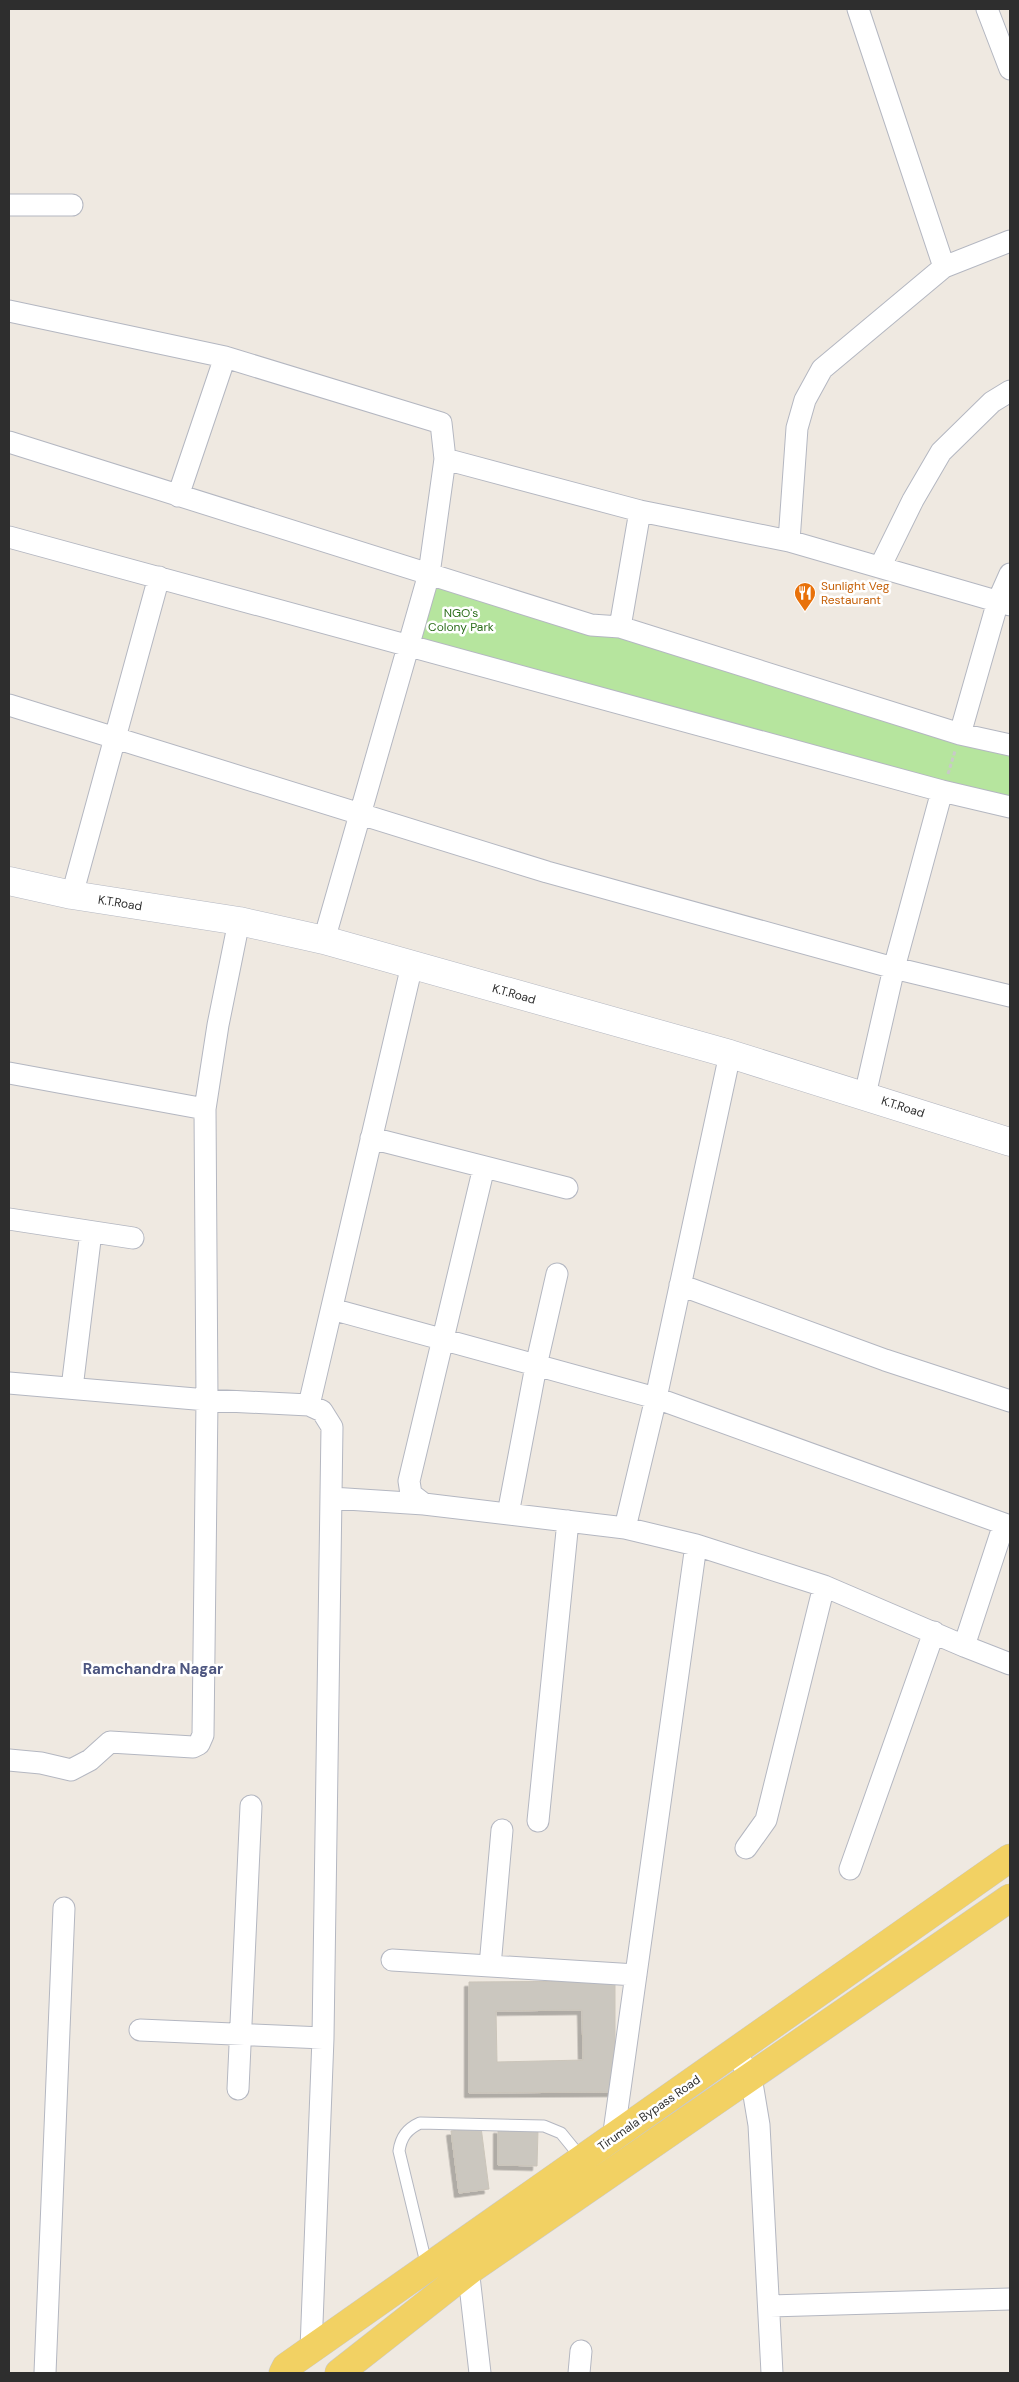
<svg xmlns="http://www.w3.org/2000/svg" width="1019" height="2382" viewBox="0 0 1019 2382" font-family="'DM Sans',sans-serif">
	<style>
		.green { fill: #b6e59e }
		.building { fill: #cbc7bf; stroke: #cbc5ba; fill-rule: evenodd; filter: url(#shadow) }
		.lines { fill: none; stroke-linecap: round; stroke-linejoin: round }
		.service-casing { stroke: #b4b7c1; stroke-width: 13 }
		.minor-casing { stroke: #b4b7c1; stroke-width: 23 }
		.secondary-casing { stroke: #b4b7c1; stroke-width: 29 }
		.primary-casing { stroke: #c9c9c9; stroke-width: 29 }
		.path { stroke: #c9c9c9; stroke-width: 3; stroke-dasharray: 4 2.5; stroke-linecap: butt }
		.service { stroke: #fff; stroke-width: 11 }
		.minor { stroke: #fff; stroke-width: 21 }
		.secondary { stroke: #fff; stroke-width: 28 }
		.primary { stroke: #f2d163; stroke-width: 28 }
		.labels { text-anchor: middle; stroke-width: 5; stroke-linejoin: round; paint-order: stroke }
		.food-label { font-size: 12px; fill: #c56008; stroke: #fff; text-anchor: start }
		.park-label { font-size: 12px; fill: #2c6e1b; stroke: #fff }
		.street-label { font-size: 12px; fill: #2e2e2e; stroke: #fff }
		.quarter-label { font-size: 15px; font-weight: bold; fill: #4d5680; stroke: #fff }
	</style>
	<defs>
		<filter id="shadow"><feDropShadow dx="-4.5" dy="4.5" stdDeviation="0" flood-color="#0004"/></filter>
	</defs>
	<rect width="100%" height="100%" fill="#efe9e1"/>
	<path class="green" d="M429,571L1010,751V807L408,645Z"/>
	<path class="building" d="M615,1981V2092L469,2093V1982ZM582,2010L583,2060L497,2062L496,2011Z
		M481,2127L489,2189L459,2193L451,2131Z
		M498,2129L538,2130L537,2166L498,2165Z"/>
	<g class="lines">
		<g class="service-casing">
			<path id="service" d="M427,2267L399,2151C401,2137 407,2129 420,2123L544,2126L561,2133L583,2160"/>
		</g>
		<g class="minor-casing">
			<path id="minor" d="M858,9L944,267
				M987,9L1010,69
				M9,205H72
				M9,311L225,357L441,423L445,459L640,511L789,541L797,428L805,400L822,369L944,267L1010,241
				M9,442L591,625L620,627L640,511
				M178,496L225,357
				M9,537L942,791L1010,807
				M789,541L1010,605
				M880,567L913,500L941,452L992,402L1010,391
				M620,627L960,734L1010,745
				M9,705L547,872L894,968L1010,996
				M960,734L998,601L1010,574
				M72,895L159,577
				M324,940L429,574L445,459
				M9,1073L205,1109
				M865,1095L894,968L942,791
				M371,1138L567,1188
				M484,1167L409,1481L411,1494L424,1504L625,1528L696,1545L613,2139
				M9,1219L133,1238
				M680,1285L885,1360L1010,1401
				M332,1309L656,1398L1010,1526
				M9,1383L207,1400L309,1405L322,1411L332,1427L323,2038L311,2349
				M72,1388L91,1232
				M309,1405L412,965
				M331,1498L424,1504
				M508,1514L536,1366L557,1274
				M625,1528L656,1398L730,1054
				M696,1545L824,1586L964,1646L1004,1524
				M964,1646L1010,1664
				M9,1760L41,1763L71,1770L90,1760L110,1742L193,1747L199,1744L203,1735L207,1400L205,1109L218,1025L239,921
				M538,1821L568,1521
				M746,1848L766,1820L824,1586
				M850,1869L934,1632
				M392,1960L636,1975
				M490,1966L502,1830
				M140,2030L323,2038
				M735,2052L751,2077L759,2125L772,2373
				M238,2089L251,1806
				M467,2259L480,2373
				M770,2306L1010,2299
				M45,2373L64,1908
				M579,2373L581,2351"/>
		</g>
		<g class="secondary-casing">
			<path id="secondary" d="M9,881L72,895L239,921L324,940L730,1054L1010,1142"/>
		</g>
		<g class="primary-casing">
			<path id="primary" d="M283,2373L286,2367L1010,1858
				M339,2373L470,2270L1010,1898"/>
		</g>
		<path class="path" d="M948,774L955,751"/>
		<use href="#service" class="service"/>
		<use href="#minor" class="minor"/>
		<use href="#secondary" class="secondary"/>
		<use href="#primary" class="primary"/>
	</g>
	<defs>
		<g id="restaurant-pin" transform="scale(1.125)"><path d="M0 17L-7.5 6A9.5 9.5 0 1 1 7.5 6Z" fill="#e8710a" stroke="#fff"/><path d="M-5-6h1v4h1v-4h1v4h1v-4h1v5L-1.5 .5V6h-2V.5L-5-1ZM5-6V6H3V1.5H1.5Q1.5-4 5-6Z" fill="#fff"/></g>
	</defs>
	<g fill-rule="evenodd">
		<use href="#restaurant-pin" x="805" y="593"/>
	</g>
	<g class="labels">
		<g class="food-label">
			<text x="821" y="590">Sunlight Veg<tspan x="821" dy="14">Restaurant</tspan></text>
		</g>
		<g class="park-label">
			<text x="461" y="617">NGO's<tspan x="461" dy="14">Colony Park</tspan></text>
		</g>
		<g class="street-label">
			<text transform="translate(120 903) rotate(9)" y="4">K.T.Road</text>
			<text transform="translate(514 994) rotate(16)" y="4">K.T.Road</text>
			<text transform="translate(903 1107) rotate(18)" y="4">K.T.Road</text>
			<text transform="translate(649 2113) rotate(-35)" y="4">Tirumala Bypass Road</text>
		</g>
		<g class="quarter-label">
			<text x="153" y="1674">Ramchandra Nagar</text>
		</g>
	</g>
	<rect width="1019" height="2382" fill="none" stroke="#2e2e2e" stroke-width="20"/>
</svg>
